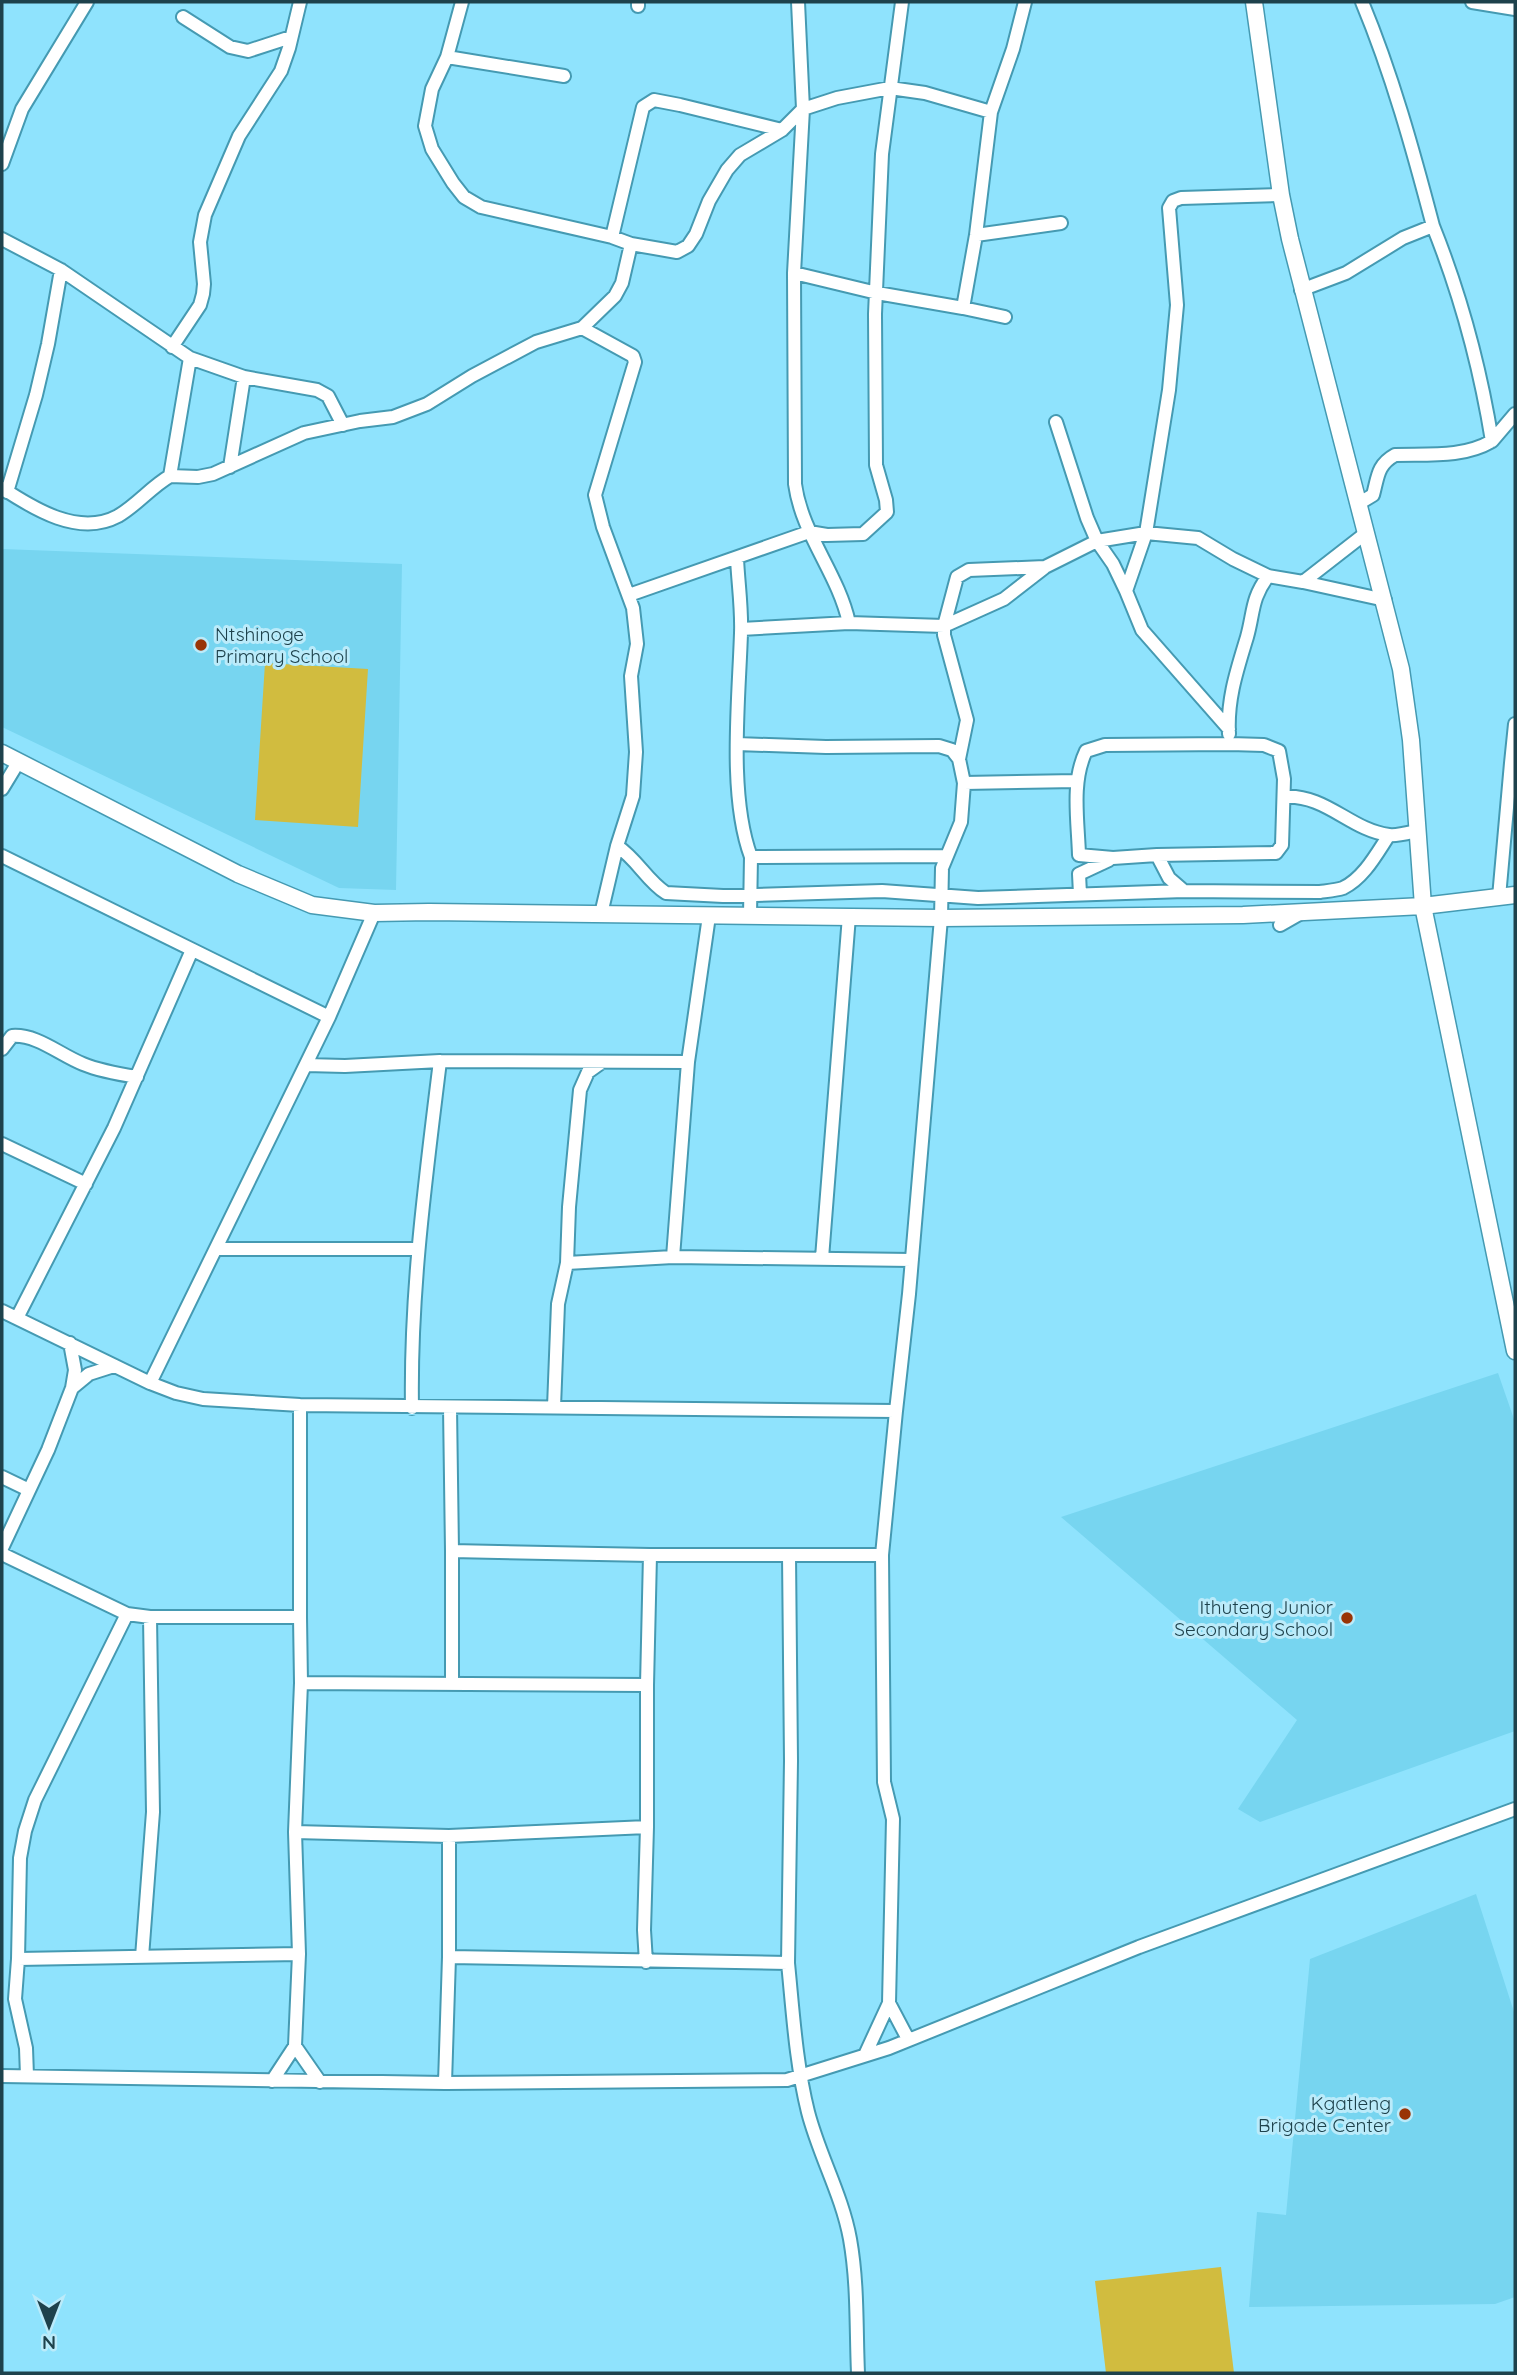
<svg xmlns="http://www.w3.org/2000/svg" width="1517" height="2375" viewBox="0 0 1517 2375" font-family="Quicksand,sans-serif">
	<style>
		.built { fill: #77d5f0 }
		.green { fill: #d1bc3f }
		.lines { fill: none; stroke-linecap: round; stroke-linejoin: round }
		.minor-casing { stroke: #459ab2; stroke-width: 16 }
		.tertiary-casing { stroke: #459ab2; stroke-width: 19 }
		.minor { stroke: #fff; stroke-width: 12 }
		.tertiary { stroke: #fff; stroke-width: 16 }
		.poi-dot { fill: #993406; stroke: #bbebfa; stroke-width: 2.5 }
		.labels { text-anchor: middle; stroke-width: 6; stroke-linejoin: round; paint-order: stroke }
		.poi-label { font-size: 19px; fill: #1e424c; stroke: #bbebfa; text-anchor: end }
	</style>
	<rect width="100%" height="100%" fill="#8fe3fd"/>
	<path class="built" d="M2,549L402,564L396,890L339,888L2,727Z
		M1498,1373L1515,1422V1731L1260,1822L1238,1809L1297,1720L1061,1517Z
		M1476,1894L1515,2015V2297L1495,2304L1249,2307L1257,2212L1286,2215L1310,1959Z"/>
	<path class="green" d="M265,663L368,669L358,827L255,820Z
		M1221,2267L1234,2373H1106L1095,2281Z"/>
	<g class="lines">
		<g class="minor-casing">
			<path id="minor" d="M462,2L447,57L432,89L425,126L432,149L453,183L464,197L481,207L612,237L631,244L677,252L688,246L696,234L709,201L727,170L740,155L782,130L803,109L798,2
				M1362,2C1392,74 1413,150 1433,226
				M1472,2L1515,9
				M638,6V2
				M183,17L230,47L248,51L291,37
				M447,57L564,76
				M991,112L925,93L890,88L837,98L803,109L794,273L795,484C802,535 838,573 849,623L944,626L957,577L969,570L1045,567L1097,541L1146,533L1198,538L1233,559L1268,576L1303,582L1366,533
				M2,164L22,109L87,2
				M976,235L1061,223
				M612,237L643,107L654,100L680,105L782,130
				M2,239L61,270L190,358L244,377L317,390L328,396L343,425
				M794,273L877,293L963,308L976,235L991,112L1013,49L1025,2
				M1301,290L1346,273L1403,238L1433,226C1461,296 1480,367 1492,441C1463,458 1428,454 1395,455C1377,465 1378,477 1373,495L1358,504
				M963,308L1005,317
				M582,328L633,356L635,362L595,495L603,527L633,608L637,644L631,676L636,752L633,796L617,846L601,914
				M172,347L200,305L203,294L204,284L200,242L205,215L239,136L281,71L289,48L300,2
				M1056,422L1087,518L1097,541L1113,564L1126,591L1142,630L1229,729
				M1492,441L1515,414
				M230,467L244,377
				M170,476L198,477L213,474L304,433L360,421L393,417L427,404L472,376L536,342L582,328L615,296L622,283L631,244
				M2,488C34,509 79,537 118,516C137,505 151,487 170,476L190,358
				M7,492L36,395L48,344L61,270
				M737,558C738,582 742,608 741,633C739,699 728,795 751,857
				M1303,582L1385,600
				M1126,591L1146,533L1169,390L1177,305L1169,208L1173,201L1181,198L1281,195
				M629,595L809,532L827,535L863,534L887,512L886,500L876,465L875,314L882,154L902,2
				M741,629L849,623
				M1229,734C1227,699 1237,670 1247,637C1254,612 1251,599 1268,576
				M1230,744L1264,745L1279,751L1284,779L1282,845L1276,853L1157,855L1113,858L1079,855C1078,821 1071,782 1086,751L1105,745Z
				M959,759L967,720L944,635V626L1004,599L1044,568
				M1511,763L1515,724
				M964,783L1077,781
				M2,789L19,761
				M1284,797C1326,794 1350,830 1389,835C1397,836 1408,833 1417,831
				M617,846C637,859 647,881 666,893L723,896L882,891L978,898L1184,891L1320,892C1327,891 1337,890 1343,888C1364,878 1377,853 1389,835
				M1157,855L1169,878L1184,891
				M2,856L329,1017
				M1080,894L1079,874L1109,860
				M1499,897L1511,763L1515,762
				M750,915L751,857L946,856
				M1280,925L1301,913
				M2,1049L12,1036C37,1034 60,1055 83,1064C100,1071 118,1074 137,1077
				M306,1065L345,1066L440,1061L688,1062L709,916
				M2,1144L86,1184
				M217,1249H418
				M673,1257L688,1062
				M822,1258L849,916
				M567,1263L569,1207L580,1090L588,1072L602,1062
				M2,1311L150,1383L329,1017L374,913
				M17,1318L114,1128L192,950
				M70,1343L75,1370L72,1388
				M150,1383L176,1393L203,1399L300,1405L896,1411L909,1294L941,918L942,868L961,822L964,783L959,759L952,750L939,746L826,747L737,744
				M450,1407L452,1551
				M554,1407L558,1304L567,1263L673,1257L912,1260
				M412,1408C410,1291 426,1176 440,1061
				M2,1477L29,1490
				M2,1548L48,1450L72,1388L89,1374L114,1366
				M2,1554L127,1614L150,1617H300V1405
				M127,1614L35,1800L25,1831L20,1858L18,1959L299,1954
				M301,1683L647,1685L650,1555H882
				M452,1683V1551L650,1555
				M295,1832L449,1836L647,1827V1685
				M142,1957L153,1812L150,1617
				M449,1957L788,1963C793,2013 796,2064 808,2112C819,2155 842,2195 850,2239C858,2284 856,2329 858,2373
				M18,1959L15,1999L26,2048L27,2076
				M646,1962L644,1930L647,1827
				M788,1963L791,1761L789,1555
				M889,2003L908,2039
				M295,2046L320,2082
				M865,2055L889,2003L893,1819L884,1782L882,1555L896,1411
				M2,2076L445,2083L787,2080L889,2048L1139,1947L1515,1809
				M272,2081L295,2046L299,1954L295,1832L301,1683L300,1617
				M445,2083L449,1957V1836"/>
		</g>
		<g class="tertiary-casing">
			<path id="tertiary" d="M1254,2L1281,195L1290,239L1401,669L1411,740L1423,906L1515,1351
				M2,753L238,874L312,905L374,913L429,912L941,918L1243,915L1423,906L1515,895"/>
		</g>
		<use href="#minor" class="minor"/>
		<use href="#tertiary" class="tertiary"/>
	</g>
	<g class="poi-dot">
		<circle cx="201" cy="645" r="7"/>
		<circle cx="1347" cy="1618" r="7"/>
		<circle cx="1405" cy="2114" r="7"/>
	</g>
	<g class="labels">
		<g class="poi-label">
			<text x="215" y="641" text-anchor="start">Ntshinoge<tspan x="215" dy="22">Primary School</tspan></text>
			<text x="1333" y="1614">Ithuteng Junior<tspan x="1333" dy="22">Secondary School</tspan></text>
			<text x="1391" y="2110">Kgatleng<tspan x="1391" dy="22">Brigade Center</tspan></text>
		</g>
	</g>
	<rect width="1517" height="2375" fill="none" stroke="#1e424c" stroke-width="7"/>
	<g transform="translate(49 2326) rotate(180)" stroke="#bbebfa" stroke-width="5" paint-order="stroke">
	<path d="M0-5L12 26L0 18L-12 26Z" fill="#1e424c"/>
	<text y="-10" font-size="19" font-weight="bold" text-anchor="middle" fill="#1e424c">N</text>
	</g>
</svg>
